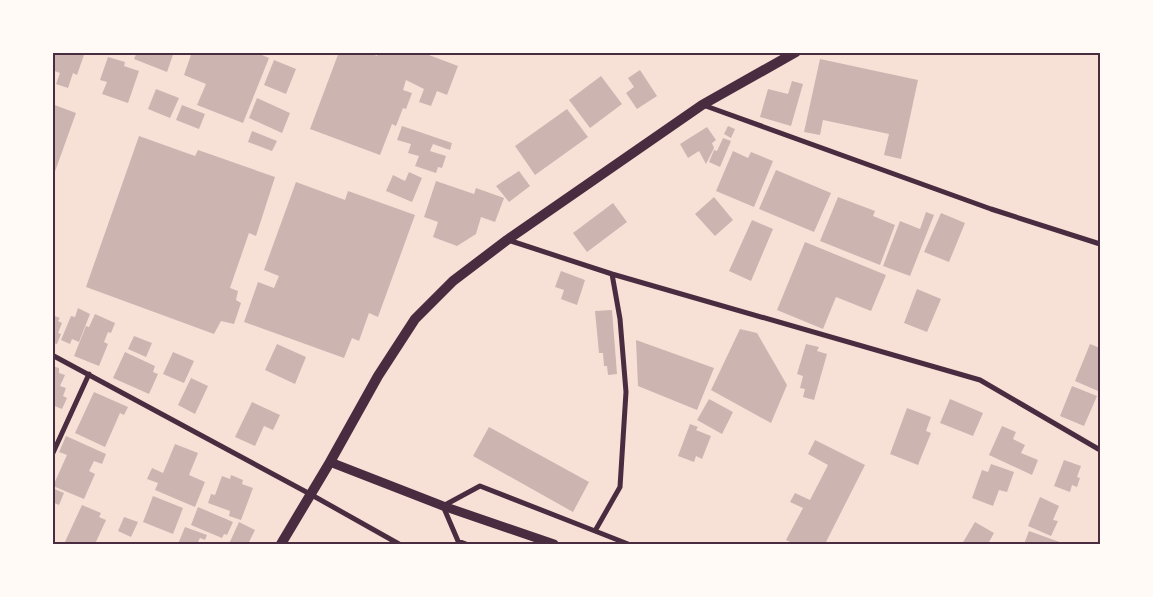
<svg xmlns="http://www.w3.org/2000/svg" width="1153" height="597" viewBox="0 0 1153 597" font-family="'Roboto Serif',serif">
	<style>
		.building { fill: #ccb4b1 }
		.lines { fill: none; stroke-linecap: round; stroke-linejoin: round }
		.minor { stroke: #4a2c40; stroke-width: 5 }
		.tertiary { stroke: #4a2c40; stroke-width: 9 }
		.secondary { stroke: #4a2c40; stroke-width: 10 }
		.neatline { fill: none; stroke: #4a2c40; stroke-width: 2 }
	</style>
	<rect width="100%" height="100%" fill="#f7e1d7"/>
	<path class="building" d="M52,52H85L77,75L73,73L68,88L56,84L60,73L52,70Z
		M137,52H174L167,72L134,59Z
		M192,52H255L269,58L243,123L197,105L206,84L184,75Z
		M339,52H367L377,56L378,52H421L458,66L447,95L437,91L431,106L419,102L424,89L406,80L403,90L412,93L406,109L403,108L396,126L392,124L380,155L310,129Z
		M108,57L125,62L124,66L139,71L128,103L102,94L107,82L100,80Z
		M820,59L918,80L901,159L884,155L889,134L823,120L820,135L804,132Z
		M274,60L296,69L286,94L264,85Z
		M640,70L657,96L637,109L626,93L634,87L628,78Z
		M601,76L622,104L590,128L569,100Z
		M792,81L803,84L791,126L760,117L768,89L788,94Z
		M156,89L179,98L170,118L148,109Z
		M257,98L290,113L282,133L249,118Z
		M52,104L76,113L53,177H52Z
		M182,105L205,114L199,129L176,120Z
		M567,109L588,137L535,175L515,146Z
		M402,126L452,143L450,150L433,144L430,151L446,156L442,168L438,167L436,173L415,166L419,156L408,153L411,144L397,140Z
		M728,126L735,129L731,138L724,134Z
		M707,127L716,140L712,143L714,148L706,164L699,151L688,158L680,144Z
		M252,131L277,141L272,151L248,142Z
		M139,136L195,156L198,150L275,177L256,236L249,233L230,288L238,291L236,300L241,303L234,324L221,321L214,334L86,287Z
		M723,138L731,141L720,167L709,162L714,150L717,151Z
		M733,151L748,158L751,152L773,161L754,207L716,191Z
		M776,170L831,193L814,232L759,209Z
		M519,171L530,186L509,202L496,186Z
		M409,172L422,178L412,202L386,191L393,175L405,181Z
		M436,181L474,194L476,188L504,198L495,222L481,217L476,234L457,246L433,237L438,222L424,217Z
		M296,182L345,200L348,191L415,215L378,317L369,313L359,341L352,338L344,358L244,322L258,282L274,288L279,276L264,270Z
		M714,197L733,220L715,236L695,214Z
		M838,197L875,211L873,216L895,225L880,265L820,241Z
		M613,203L627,222L587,252L573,233Z
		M926,212L934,215L910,276L883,266L900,221L920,229Z
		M941,213L965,223L949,262L924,252Z
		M752,220L773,229L751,281L729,271Z
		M805,242L886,275L871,311L836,297L823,329L777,310Z
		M561,271L585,280L577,305L561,299L564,290L555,287Z
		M917,289L941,299L927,332L904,323Z
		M78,308L90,314L79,342L72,339L70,344L61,340L71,316L75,317Z
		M612,310L617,374L608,375L607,366H604L603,353H599L595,311Z
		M95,314L115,323L111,333L108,332L104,342L108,344L99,366L74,356L86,326L89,327Z
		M52,315L60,318L58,321L62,323L58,333L61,334L57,344L52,343Z
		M740,329L757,333L787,385L771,423L711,390Z
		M134,336L152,343L146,357L128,349Z
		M636,340L714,368L697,410L638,386Z
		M277,344L306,357L295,384L265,370Z
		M806,344L819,347L817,351L827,354L814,400L803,397L805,389L800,388L803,376L797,374Z
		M1090,344L1100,348V385L1098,391L1075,381Z
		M125,352L155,366L153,372L158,374L149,394L113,378Z
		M173,352L194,361L184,383L163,374Z
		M52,366L59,368V373L65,375L60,386L66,388L63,396L67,398L62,409L52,405Z
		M191,378L208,386L195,414L178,405Z
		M1072,386L1097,396L1084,426L1060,416Z
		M94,392L128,407L124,415L120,413L105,447L75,433Z
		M709,399L733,412L722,434L697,420Z
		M950,399L983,413L973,436L940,423Z
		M252,402L280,415L273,430L264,426L255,446L235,437Z
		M907,408L931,417L926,431L931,433L918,465L890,454Z
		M690,424L698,427L696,430L711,436L702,459L696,456L694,462L678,456Z
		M1002,426L1016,432L1013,439L1025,445L1021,453L1038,460L1032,475L989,455Z
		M489,427L589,482L573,512L473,456Z
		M66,436L106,454L102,464L94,461L89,471L95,474L84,499L53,486L67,455L59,452Z
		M815,440L865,465L825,544H795L786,540L803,508L790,502L795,493L810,500L828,465L808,454Z
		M175,444L198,453L189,475L205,482L195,507L155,490L158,483L147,479L152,468L163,473Z
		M1064,460L1081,466L1077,477L1080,478L1077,487L1072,485L1070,492L1054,486Z
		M991,464L1014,472L1007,492L999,490L993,506L972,498L982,470L988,472Z
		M231,475L243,480L242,484L253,488L241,520L229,516L230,511L208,503L211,494L215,495L222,476L230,479Z
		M52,488L64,493L59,505L52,502Z
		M153,496L183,508L173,534L143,522Z
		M1040,497L1059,506L1053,520L1058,521L1051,536L1028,526Z
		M82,505L101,513L99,517L106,520L95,544H64Z
		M198,507L233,522L227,535L224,534L222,538L191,525Z
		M124,517L138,522L131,537L118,531Z
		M239,522L255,530L248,544H229Z
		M975,522L994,533L988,544H962Z
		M185,527L207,535L205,540L200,538L197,544H178Z
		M1029,531L1065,544H1024Z"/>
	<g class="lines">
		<path class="minor" d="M703,105L991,209L1100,244
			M508,240L612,274L980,380L1100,450
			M52,355L310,494L399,544
			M52,455L89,374
			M595,531L628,544
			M466,544L458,541L443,506L480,486L595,531L620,487L626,392L620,319L612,274"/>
		<path class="tertiary" d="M330,462L443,506L554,544"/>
		<path class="secondary" d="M281,544L330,462L378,376L415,319L453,281L507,240L702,105L796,52"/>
	</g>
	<rect width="1153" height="597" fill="none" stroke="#fffaf5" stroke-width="108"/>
	<rect x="54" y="54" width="1045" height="489" class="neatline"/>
</svg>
